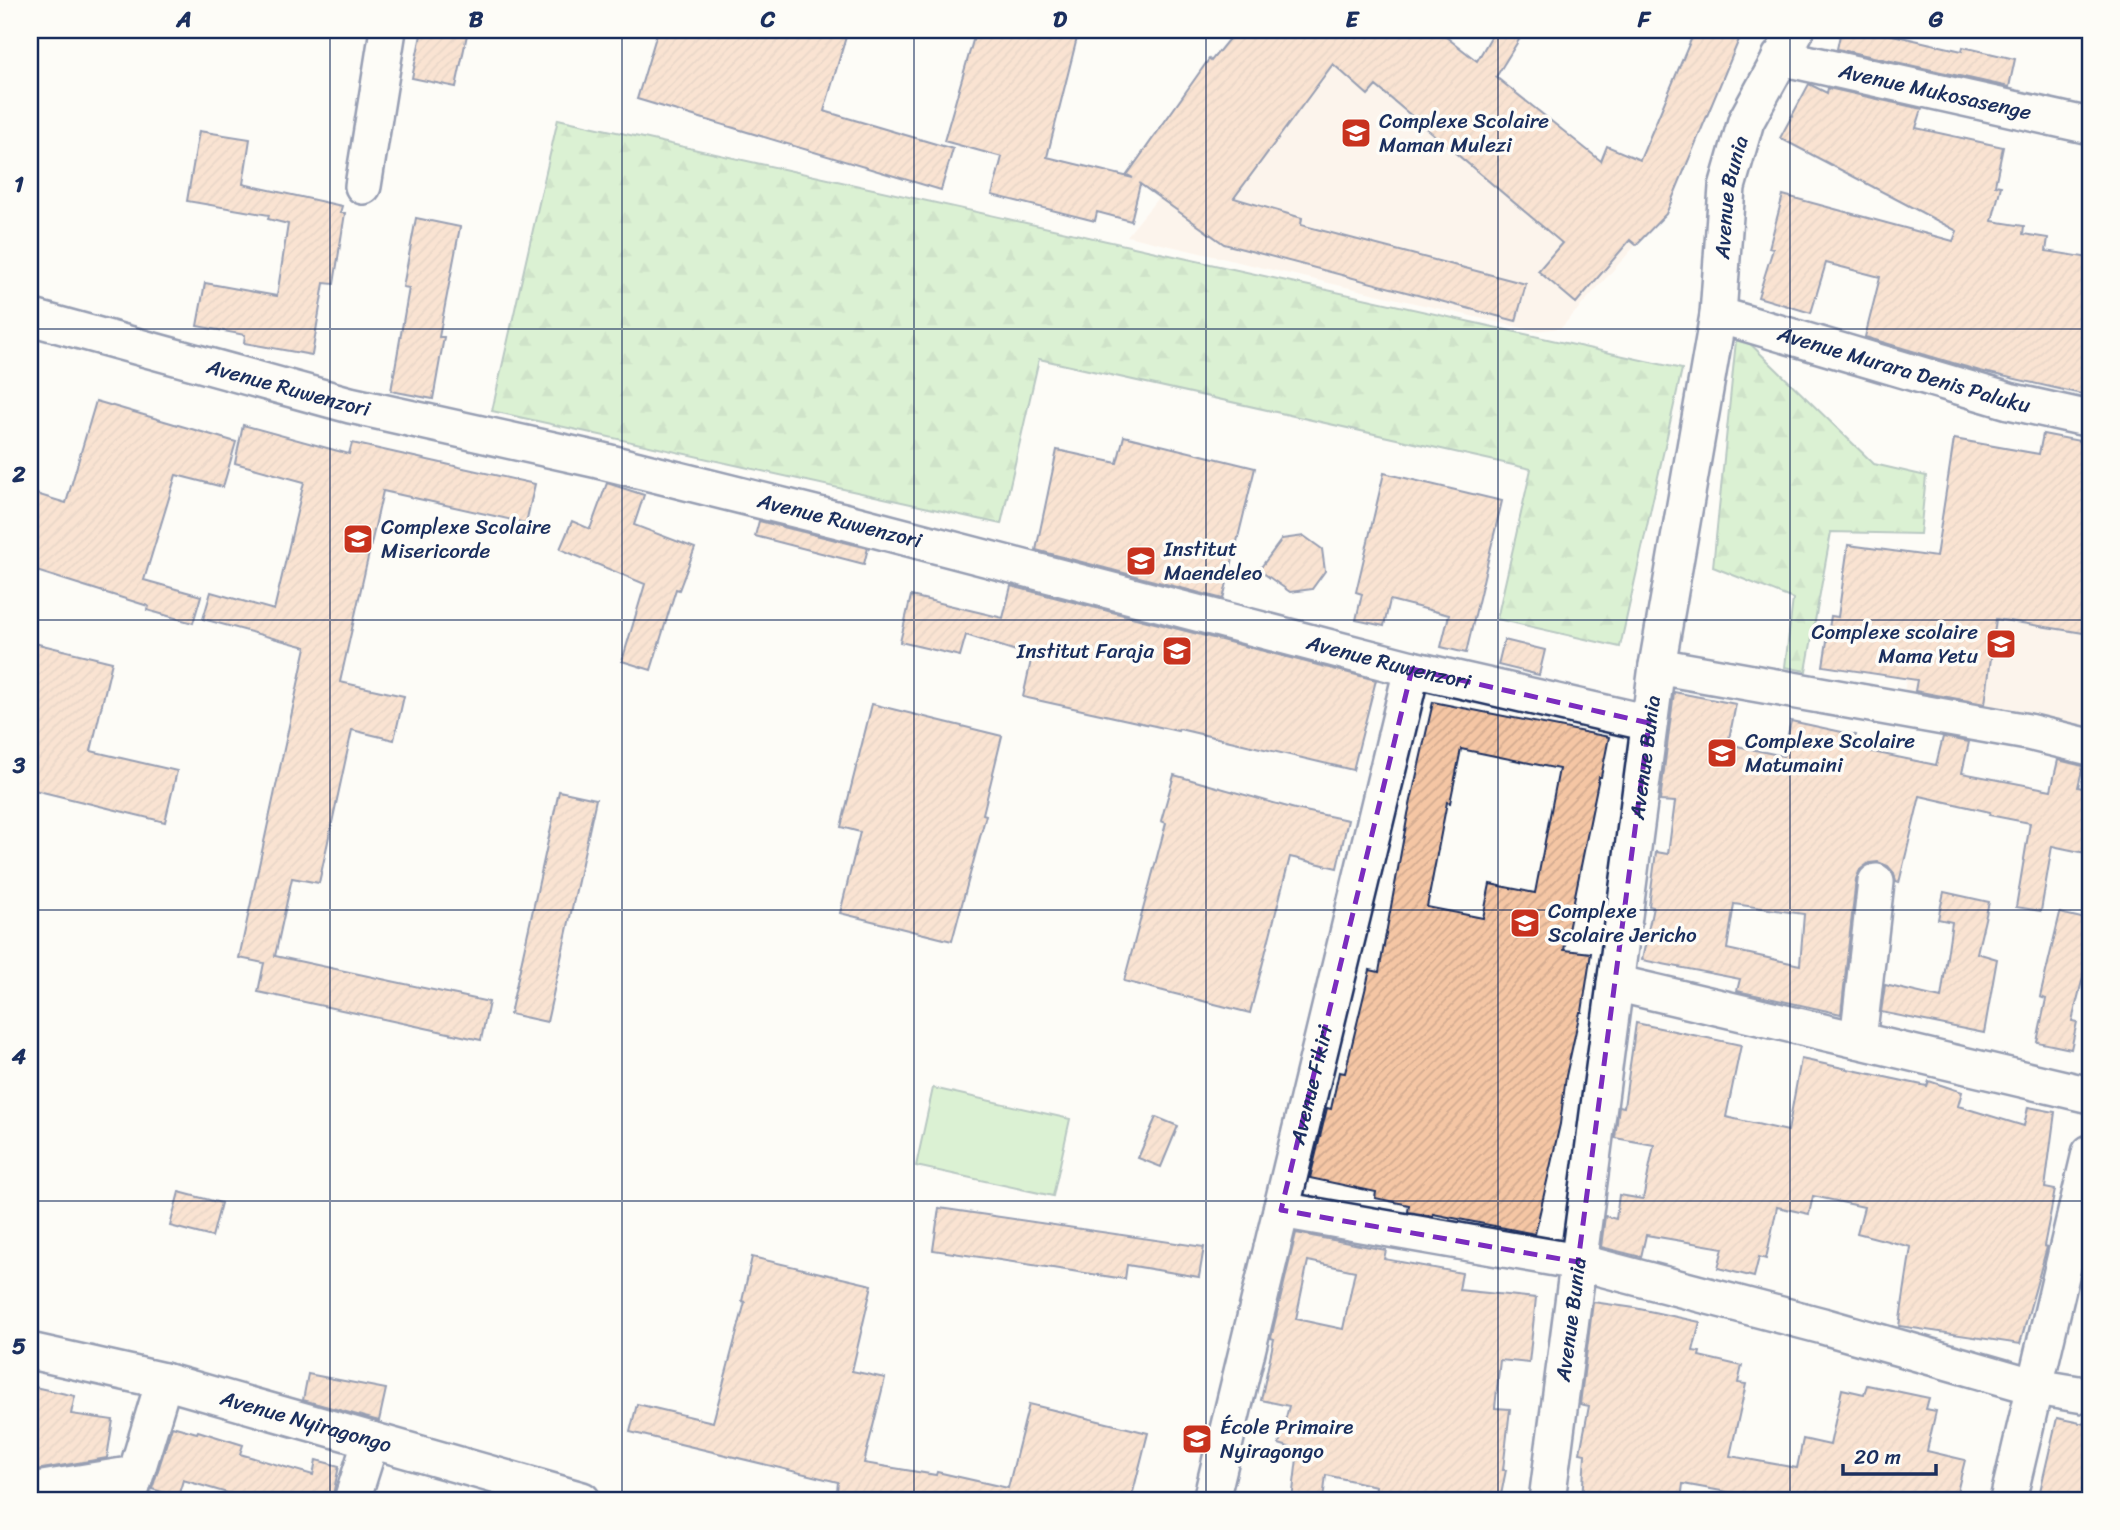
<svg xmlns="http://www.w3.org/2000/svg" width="2120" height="1530" viewBox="0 0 2120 1530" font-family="Sriracha,sans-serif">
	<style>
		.built { fill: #fbecde }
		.forest { fill: url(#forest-firs); stroke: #668a82; stroke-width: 2 }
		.pitch { fill: #b2e5a6; stroke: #668a82; stroke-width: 2 }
		.building { fill: url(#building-hatch); stroke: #1b2f5e; stroke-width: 2; fill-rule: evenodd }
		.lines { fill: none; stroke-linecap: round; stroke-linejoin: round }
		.minor-casing { stroke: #1b2f5e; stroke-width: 40 }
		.minor { stroke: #fdfcf7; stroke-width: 35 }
		.marked { fill: none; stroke: #7b2cbf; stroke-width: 5; stroke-dasharray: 14 9; stroke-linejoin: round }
		.grid { fill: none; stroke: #1b2f5e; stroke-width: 2; stroke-opacity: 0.55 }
		.labels { text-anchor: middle; stroke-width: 7; stroke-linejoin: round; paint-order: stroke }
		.street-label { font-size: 21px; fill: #1b2f5e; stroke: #fdfcf7 }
		.poi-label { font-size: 21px; fill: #1b2f5e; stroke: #fdfcf7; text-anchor: start }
		.neatline { fill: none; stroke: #1b2f5e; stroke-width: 2.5 }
		.grid-label { font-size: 23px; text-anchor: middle; font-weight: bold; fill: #1b2f5e }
	</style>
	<defs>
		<pattern id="forest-firs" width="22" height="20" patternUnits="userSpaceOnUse" patternTransform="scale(1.75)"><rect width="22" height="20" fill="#b2e5a6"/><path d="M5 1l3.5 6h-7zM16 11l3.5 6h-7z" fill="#98c591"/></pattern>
		<pattern id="building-hatch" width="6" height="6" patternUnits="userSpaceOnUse" patternTransform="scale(1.75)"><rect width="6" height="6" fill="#f5c6a4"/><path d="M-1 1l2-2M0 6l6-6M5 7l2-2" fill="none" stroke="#d1aa90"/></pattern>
	</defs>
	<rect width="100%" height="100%" fill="#fdfcf7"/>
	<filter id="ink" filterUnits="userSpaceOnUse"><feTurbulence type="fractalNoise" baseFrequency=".0143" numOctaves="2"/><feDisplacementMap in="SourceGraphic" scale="14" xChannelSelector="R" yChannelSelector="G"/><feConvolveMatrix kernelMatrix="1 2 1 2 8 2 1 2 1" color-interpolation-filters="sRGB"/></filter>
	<g filter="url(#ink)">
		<path class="built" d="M1294,30H1378L1636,245L1561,328L1535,331L1127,236Z
			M1922,562L2090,587V737L1903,701Z"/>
		<path class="forest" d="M558,119L1682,369L1620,647L1497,619L1531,469L1039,359L1001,524L492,411Z
			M1737,331L1874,464L1926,476L1920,534L1831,532L1806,671L1785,667L1793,599L1713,567Z"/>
		<path class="pitch" d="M933,1088L1070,1119L1053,1196L916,1166Z"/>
		<path class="building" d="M422,30H468L456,87L412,78Z
			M658,30H848L824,111L953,149L941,190L637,99Z
			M976,30H1079L1047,157L1133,178L1127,175L1209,59L1211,61L1236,30H1437L1477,61L1495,30H1525L1496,77L1601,161L1607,146L1640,160L1695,30H1743L1666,214L1636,245L1630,240L1576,303L1538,271L1562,243L1376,86L1368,95L1333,64L1234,198L1302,218L1301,225L1526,284L1516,321L1224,244L1140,184L1131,221L1097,212L1095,221L992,195L1002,157L944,141Z
			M1841,30H1871L1962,51L1963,47L2015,59L2009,87L1837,49Z
			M1809,84L1827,93L1828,88L1922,109L1916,128L2003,147L1995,185L2001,186L1992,221L2024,226L2023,234L2048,238L2046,251L2090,258V396L1980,371L1865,337L1880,277L1826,263L1811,313L1758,297L1773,249L1769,248L1783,195L1953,241L1957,231L1780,138Z
			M199,131L250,139L243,184L342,206L340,213H345L334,284L324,283L312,355L244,343L245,335L197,326L205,283L277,296L288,224L268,219L269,215L187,201Z
			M416,218L460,227L439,337H444L433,399L391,391L409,288L403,287Z
			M96,401L236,442L223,487L176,475L144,580L201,596L193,623L147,610L148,606L30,569V492L66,503Z
			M243,425L349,454L352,443L535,484L526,523L383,491L340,682L404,696L394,740L352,730L319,883L292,878L275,956L489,1002L481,1040L258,992L264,963L239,958L306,647L203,619L211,592L274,610L304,482L235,463Z
			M2043,434L2090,443V634L1996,619L1985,704L1915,691L1917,680L1823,666L1831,616L1838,617L1848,545L1936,557L1954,439L2039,454Z
			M1124,436L1255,468L1223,599L1036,550L1057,450L1117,463Z
			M1384,473L1502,501L1466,653L1441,647L1449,615L1390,600L1384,626L1356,620L1362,594L1356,592Z
			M607,483L644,495L634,525L695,548L679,590L676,589L651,670L622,661L645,584L560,549L572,521L590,529Z
			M759,521L868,548L864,564L755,536Z
			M1304,536L1322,549L1325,571L1312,589L1290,592L1259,570L1282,539Z
			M1011,586L1376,680L1353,770L1179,729L1178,731L1023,697L1032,656L966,635L960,656L900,642L911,596L1003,618Z
			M1504,640L1545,650L1539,675L1498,665Z
			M30,642L112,662L91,751L177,771L165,822L30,789Z
			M1674,692L1736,704L1728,744L1783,756L1791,721L1856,735L1853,748L1936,765L1943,737L1969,742L1962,773L2051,790L2058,760L2083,766L2078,787L2090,790V854L2052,846L2041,911L2016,907L2030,823L1989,815L1990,812L1920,796L1899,883L1896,882L1894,873L1888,866L1878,862L1869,863L1860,870L1856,879L1841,1014L1737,991L1740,979L1642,960L1653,907L1649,906L1656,852L1668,854L1675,802L1660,801ZM1734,904L1804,914L1800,965L1727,949Z
			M1433,702L1609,737L1601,777H1599L1564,950L1591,953L1582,1012H1580L1566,1076L1560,1124L1535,1234L1433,1214V1216L1408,1212L1409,1205L1375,1198L1376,1192L1310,1178L1327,1108L1331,1109L1339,1072L1345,1073L1370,970L1379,972L1408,814ZM1461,749L1559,769L1535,893L1490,884L1483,918L1427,907L1447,802L1450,803Z
			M872,704L1002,736L983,814L986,815L952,941L840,913L860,832L841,827Z
			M1174,775L1295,809L1348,820L1337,868L1290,857L1250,1013L1124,981L1166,823L1161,821Z
			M559,791L596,799L547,1022L510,1014Z
			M1944,892L1989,902L1977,953L1997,959L1984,1033L1881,1012L1885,985L1941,998L1952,922L1938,919Z
			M2060,913L2090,920V949L2072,1021L2077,1022L2071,1049L2037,1042L2046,999L2040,997Z
			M1636,1023L1741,1045L1726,1117L1788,1131L1801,1059L1927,1086L1929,1081L1962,1092L1958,1106L2024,1126L2028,1107L2055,1112L2045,1188L2055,1190L2044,1246L2047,1247L2020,1344L1899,1326L1911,1247L1857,1233L1864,1207L1813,1196L1809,1214L1777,1207L1766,1259L1759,1257L1754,1277L1718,1268L1723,1248L1646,1235L1641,1257L1601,1247L1605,1216L1616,1219L1619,1195L1643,1199L1654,1145L1615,1138L1619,1106L1624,1107Z
			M1156,1117L1178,1126L1161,1167L1138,1158Z
			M179,1192L221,1203L212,1237L170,1226Z
			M939,1208L1204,1247L1199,1277L1127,1265L1125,1279L933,1250Z
			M1296,1233L1386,1250L1384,1259L1462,1273L1459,1290L1536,1298L1529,1363L1500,1360L1495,1408L1510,1409L1503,1470H1506L1500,1500H1374L1376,1486L1326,1475L1323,1500H1292L1298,1450L1279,1444L1289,1406L1261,1400L1274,1339L1271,1338ZM1308,1261L1355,1271L1343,1329L1296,1319Z
			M752,1257L872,1285L852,1371L885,1378L864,1463L936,1475L937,1472L1008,1488L1029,1404L1148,1433L1131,1500H836L838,1482L630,1432L637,1404L713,1422L745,1302L742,1301Z
			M1593,1302L1635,1308L1700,1322L1693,1351L1700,1352L1699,1356L1742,1366L1738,1383L1746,1384L1730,1456L1797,1468L1803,1439L1830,1445L1842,1389L1864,1394L1867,1385L1929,1398L1926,1409L1936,1411L1927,1451L1965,1460L1955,1500H1771L1683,1484L1681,1500H1582L1585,1454L1580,1453L1589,1406L1580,1404Z
			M308,1374L386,1389L379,1421L303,1400Z
			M30,1386L75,1396L71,1414L113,1420L107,1458L30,1471Z
			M2057,1418L2090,1425V1500H2038Z
			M172,1426L197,1433L198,1431L243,1445L240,1454L313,1475L316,1460L339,1466L332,1500H233L234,1495L183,1480L178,1497L152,1489Z"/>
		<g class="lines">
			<g class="minor-casing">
				<g id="minor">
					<path id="s1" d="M1780,57L2090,126"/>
					<path d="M363,186L388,30"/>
					<path id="s2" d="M1718,315L2009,401L2090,419"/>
					<path id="s3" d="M30,317L350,405L598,460L847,522L1412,669L1649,723"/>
					<path d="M1657,666L2028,732L2090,747"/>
					<path d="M1615,983L2090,1095"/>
					<path d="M1858,1040L1876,882"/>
					<path d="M1281,1210L1578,1262L1823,1326L2036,1387L2090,1396"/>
					<path id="s4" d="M30,1351L164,1381L582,1500"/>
					<path d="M30,1491L135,1474"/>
					<path d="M128,1500L164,1381"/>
					<path d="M352,1500L371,1440"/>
					<path id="s5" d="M1211,1500L1412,669"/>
					<path id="s6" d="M1547,1500L1657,666L1718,315L1727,187L1746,121L1796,30"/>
					<path d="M2008,1500L2090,1153"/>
				</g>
			</g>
			<use href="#minor" class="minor"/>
		</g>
	</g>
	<path d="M0 0H2120V1530H0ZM1412,669L1649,723L1578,1262L1281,1210Z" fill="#fdfcf7" fill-opacity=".55" fill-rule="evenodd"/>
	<path class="marked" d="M1412,669L1649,723L1578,1262L1281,1210Z"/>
	<path class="grid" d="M330,30V1500M622,30V1500M914,30V1500M1206,30V1500M1498,30V1500M1790,30V1500M30,329H2090M30,620H2090M30,910H2090M30,1201H2090"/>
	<defs>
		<g id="school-square" transform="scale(1.575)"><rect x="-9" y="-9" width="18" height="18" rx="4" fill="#c8321e" stroke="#fdfcf7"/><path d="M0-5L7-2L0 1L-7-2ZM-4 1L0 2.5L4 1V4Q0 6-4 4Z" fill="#fff"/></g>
	</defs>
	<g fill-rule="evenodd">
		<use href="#school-square" x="1356" y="133"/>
		<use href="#school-square" x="358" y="539"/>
		<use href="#school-square" x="1141" y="561"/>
		<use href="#school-square" x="2001" y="644"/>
		<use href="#school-square" x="1177" y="651"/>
		<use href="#school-square" x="1722" y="753"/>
		<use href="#school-square" x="1525" y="923"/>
		<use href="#school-square" x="1197" y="1439"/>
	</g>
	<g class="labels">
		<g class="street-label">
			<text dy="7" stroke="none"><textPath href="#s1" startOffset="159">Avenue Mukosasenge</textPath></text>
			<text dy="7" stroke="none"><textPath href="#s6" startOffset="1316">Avenue Bunia</textPath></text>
			<text dy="7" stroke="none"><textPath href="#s2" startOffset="194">Avenue Murara Denis Paluku</textPath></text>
			<text dy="7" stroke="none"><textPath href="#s3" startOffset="268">Avenue Ruwenzori</textPath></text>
			<text dy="7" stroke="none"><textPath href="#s3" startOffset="835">Avenue Ruwenzori</textPath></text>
			<text dy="7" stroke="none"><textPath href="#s3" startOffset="1402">Avenue Ruwenzori</textPath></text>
			<text dy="7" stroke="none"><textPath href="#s6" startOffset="749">Avenue Bunia</textPath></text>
			<text dy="7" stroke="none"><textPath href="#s5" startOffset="427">Avenue Fikiri</textPath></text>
			<text dy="7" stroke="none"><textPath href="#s6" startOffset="182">Avenue Bunia</textPath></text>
			<text dy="7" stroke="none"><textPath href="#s4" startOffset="285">Avenue Nyiragongo</textPath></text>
		</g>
		<g class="poi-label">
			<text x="1379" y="128">Complexe Scolaire<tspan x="1379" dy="24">Maman Mulezi</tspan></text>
			<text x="381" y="534">Complexe Scolaire<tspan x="381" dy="24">Misericorde</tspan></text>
			<text x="1164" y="556">Institut<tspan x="1164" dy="24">Maendeleo</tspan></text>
			<text x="1978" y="639" text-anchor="end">Complexe scolaire<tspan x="1978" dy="24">Mama Yetu</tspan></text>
			<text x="1154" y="658" text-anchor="end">Institut Faraja</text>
			<text x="1745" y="748">Complexe Scolaire<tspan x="1745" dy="24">Matumaini</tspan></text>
			<text x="1548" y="918">Complexe<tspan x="1548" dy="24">Scolaire Jericho</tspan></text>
			<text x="1220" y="1434">École Primaire<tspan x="1220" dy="24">Nyiragongo</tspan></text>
		</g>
	</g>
	<rect width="2120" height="1530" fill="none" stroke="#fdfcf7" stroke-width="77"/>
	<path d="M1843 1464v10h93v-10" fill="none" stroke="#1b2f5e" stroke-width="3.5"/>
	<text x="1854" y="1464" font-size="21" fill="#1b2f5e" stroke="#fdfcf7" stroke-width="5" paint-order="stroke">20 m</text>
	<rect x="38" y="38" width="2044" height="1454" class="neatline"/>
	<g class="grid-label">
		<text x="184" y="27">A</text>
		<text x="476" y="27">B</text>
		<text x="768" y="27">C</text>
		<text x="1060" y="27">D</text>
		<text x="1352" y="27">E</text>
		<text x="1644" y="27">F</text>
		<text x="1936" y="27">G</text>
		<text x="19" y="192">1</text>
		<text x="19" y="482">2</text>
		<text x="19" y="773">3</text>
		<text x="19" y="1064">4</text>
		<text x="19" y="1354">5</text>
	</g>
</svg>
